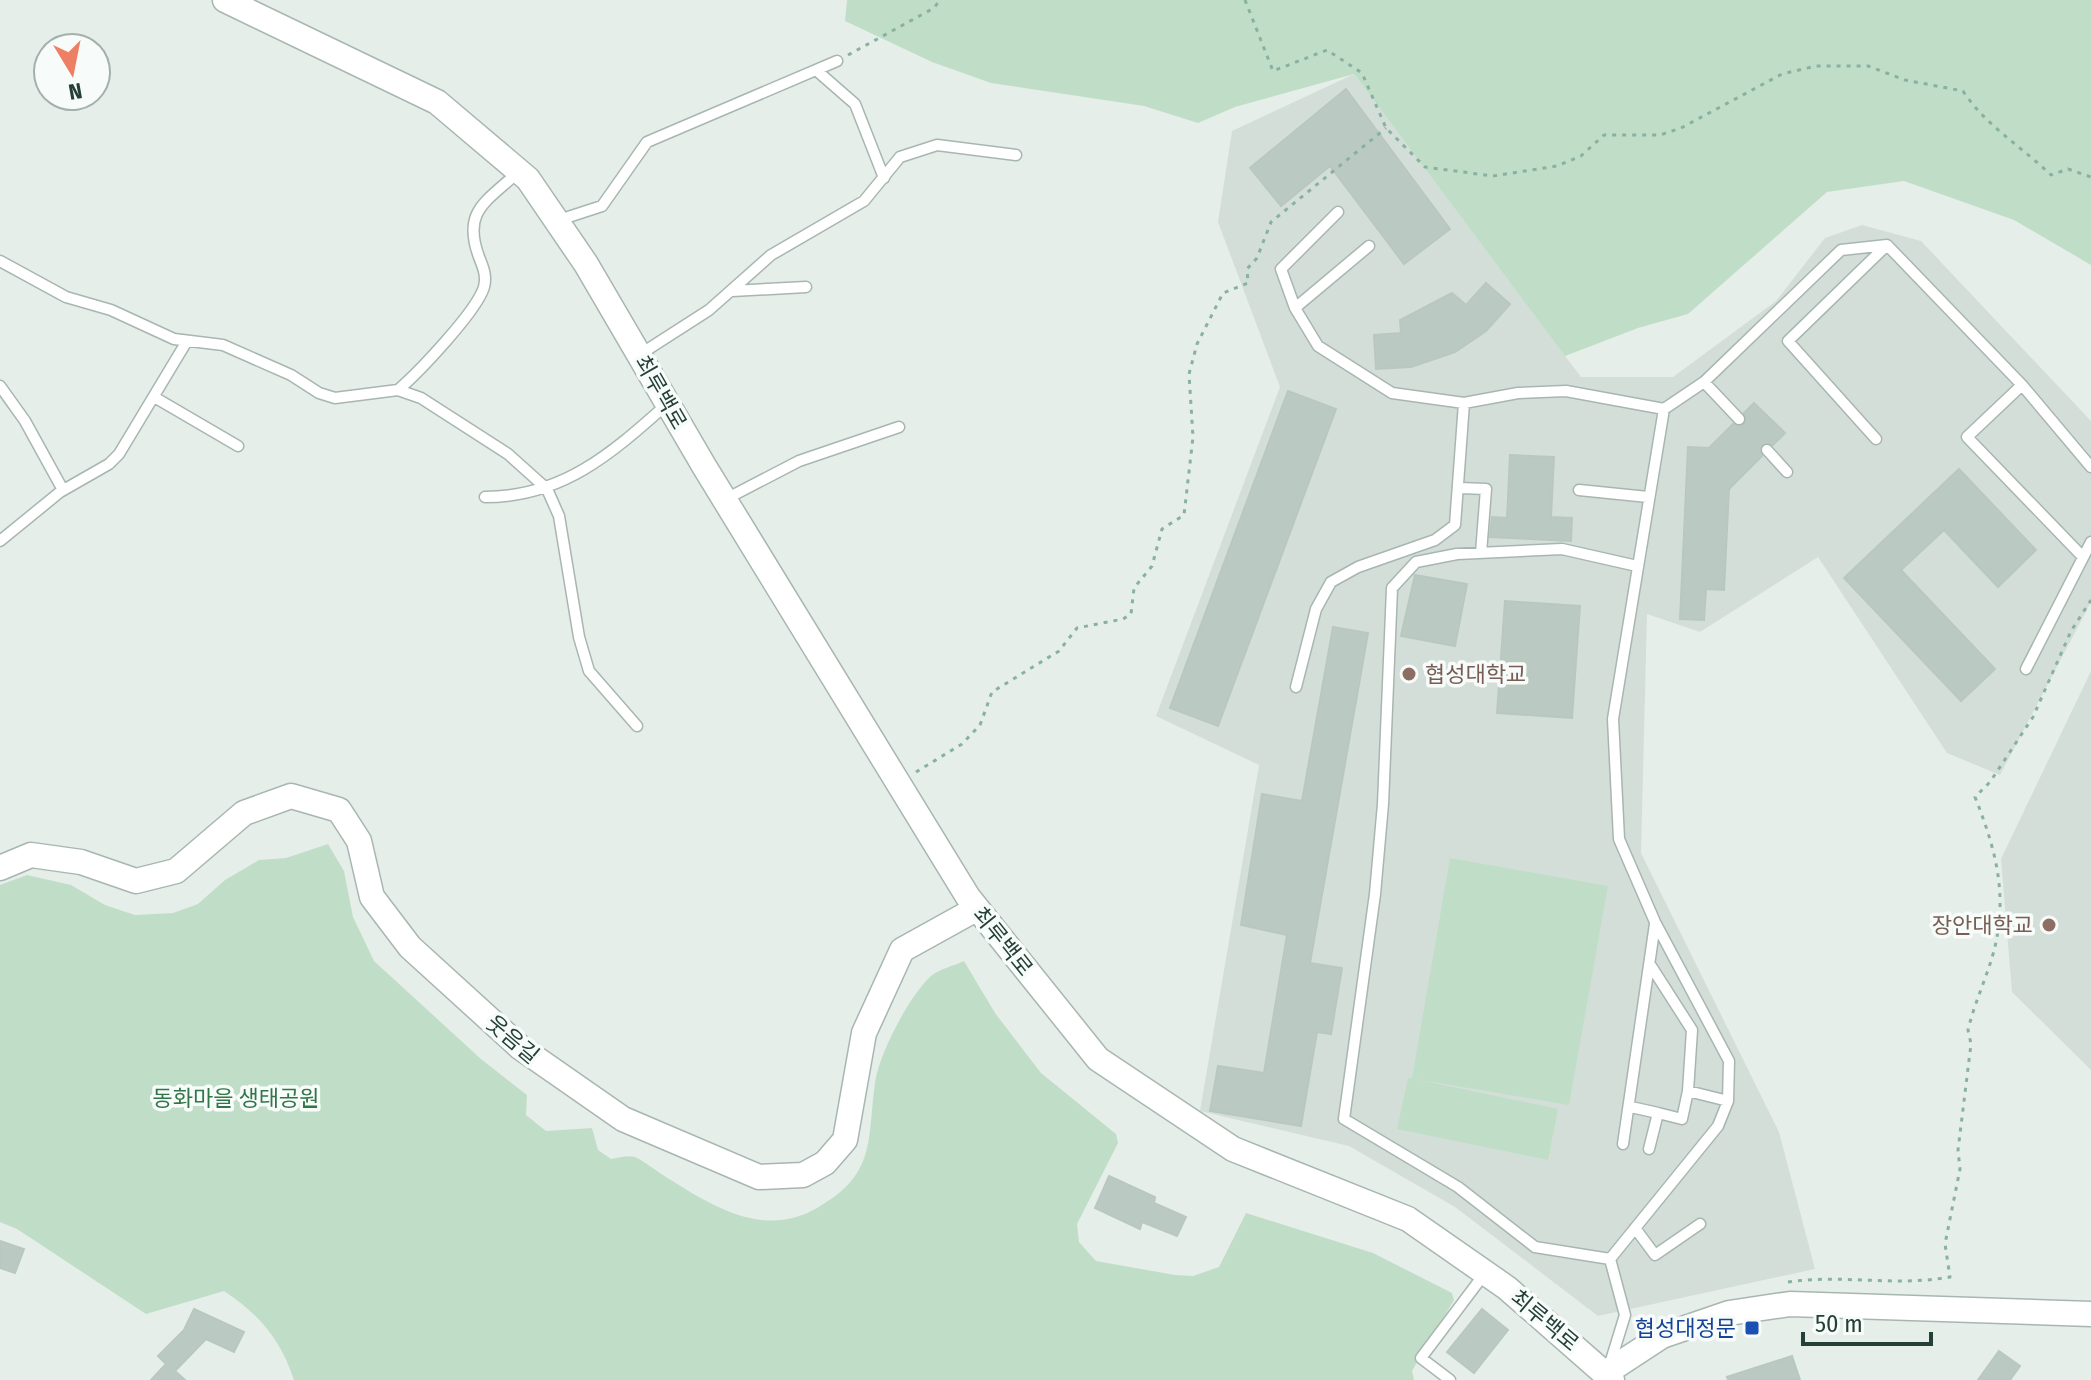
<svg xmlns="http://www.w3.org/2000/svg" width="2091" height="1380" viewBox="0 0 2091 1380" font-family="'Fira Sans Condensed','Noto Sans KR',sans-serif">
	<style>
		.built { fill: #d4ded9 }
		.green { fill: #c0dec7 }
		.building { fill: #bbc9c3; stroke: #b8c8c1; stroke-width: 2 }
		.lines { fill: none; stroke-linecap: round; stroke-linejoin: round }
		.service-casing { stroke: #a8b6b1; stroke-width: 13 }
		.tertiary-casing { stroke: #a8b6b1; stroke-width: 27 }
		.path { stroke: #88b1a2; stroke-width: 3; stroke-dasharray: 4 6; stroke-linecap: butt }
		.service { stroke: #fff; stroke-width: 10 }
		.tertiary { stroke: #fff; stroke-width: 24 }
		.education-dot { fill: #8d6e63; stroke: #f7fbf9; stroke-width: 3 }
		.transit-dot { fill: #1a4fb4; stroke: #f7fbf9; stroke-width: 3 }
		.labels { text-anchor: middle; stroke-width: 7; stroke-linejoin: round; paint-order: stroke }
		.street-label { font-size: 22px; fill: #254038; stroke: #f7fbf9 }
		.education-label { font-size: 22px; fill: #785e54; stroke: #f7fbf9; text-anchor: start }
		.park-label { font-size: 22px; fill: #307648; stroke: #f7fbf9 }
		.transit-label { font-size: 22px; fill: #164399; stroke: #f7fbf9; text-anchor: end }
	</style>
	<rect width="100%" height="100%" fill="#e6eeea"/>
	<path class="built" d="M1354,74L1581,377H1673L1776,301L1825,238L1862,225L1921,241L2091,421V602L2000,775L1947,753L1818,557L1700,632L1647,614L1641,853L1779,1132L1815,1269L1598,1316L1455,1207L1349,1146L1200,1111L1259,765L1156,716L1280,387L1218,222L1232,131Z
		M2091,671V1070L2012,992L2001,859Z"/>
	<path class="green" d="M847,0H2091V265L2014,220L1904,181L1827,192L1688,314L1638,328L1565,356L1354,74L1235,107L1198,123L1144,106L991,83L932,62L845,21Z
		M328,844L344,871L353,917L374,961L481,1059L527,1095L526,1115L546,1131L592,1128L598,1150L611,1159C618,1158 628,1155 635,1157C646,1162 656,1171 666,1177C712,1206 764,1239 817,1208C877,1174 867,1140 875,1083C879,1054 909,996 931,976C939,969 954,966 964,961L995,1013L1041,1073L1116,1134L1118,1143L1077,1224L1079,1242L1096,1261L1175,1275L1193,1276L1219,1267L1246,1213L1373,1253L1452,1293L1454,1300L1412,1371L1414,1380H294C280,1339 260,1315 224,1291L146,1314L17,1229L0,1222V885L27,875L71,885L105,905L135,915L173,913L198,904L225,880L259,860L286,858Z
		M1450,858L1608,886L1569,1105L1415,1079L1558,1109L1548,1160L1397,1129L1408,1078H1412Z"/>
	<path class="building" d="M1346,89L1450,229L1404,264L1330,166L1281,206L1250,168Z
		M1486,283L1510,304L1486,331L1455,352L1411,367L1376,369L1374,335L1401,333L1400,320L1452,293L1466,305Z
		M1288,391L1336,409L1218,726L1170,708Z
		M1754,403L1785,433L1773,445H1761L1762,456L1729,489L1724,590L1706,589L1704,620L1680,619L1688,447L1709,448L1733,424L1744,425V413Z
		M1510,455L1554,457L1551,517L1572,518L1571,541L1490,537L1492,517L1507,518Z
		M1959,469L2036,550L1998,587L1944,530L1901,570L1995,669L1961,701L1844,578Z
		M1415,575L1467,584L1455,646L1401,636Z
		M1505,601L1580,606L1572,718L1497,713Z
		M1333,627L1368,633L1310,963L1342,968L1331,1034L1317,1032L1301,1126L1210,1111L1218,1066L1264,1073L1287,935L1241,925L1262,794L1302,801Z
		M1109,1176L1155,1197L1154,1203L1186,1217L1177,1236L1142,1222L1140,1229L1095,1208Z
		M0,1241L24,1249L15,1273L0,1268Z
		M194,1309L244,1332L234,1352L206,1339L175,1371L185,1380H151L166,1364L158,1356L184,1330Z
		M1482,1309L1508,1330L1474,1373L1447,1352Z
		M1999,1351L2020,1366L2010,1380H1978Z
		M1792,1356L1800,1380H1728L1727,1377Z"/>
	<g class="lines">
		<g class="service-casing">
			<path id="service" d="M816,70L855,104L884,178
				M1338,212L1281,269L1295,308L1318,346L1392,393L1464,403
				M559,220L602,206L647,142L837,61
				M0,261L66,297L111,310L174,339L223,345L291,375L319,393L335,398L398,390L421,398L508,454L547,489L559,516L579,637L589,671L637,726
				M732,291L806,287
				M1295,308L1369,246
				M639,355L709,310L771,255L864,201L900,157L937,145L1016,155
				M1704,382L1739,419
				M2022,385L1967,437L2082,556
				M0,386L25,421L63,490
				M398,390C418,373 477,311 484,287C487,276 483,267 479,257C462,211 486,202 517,173
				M154,397L238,446
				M1876,439L1788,341L1887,245
				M1767,450L1787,472
				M1460,488L1486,489L1481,553
				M1579,490L1648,497
				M485,497C562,497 611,454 666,405
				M724,500L799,461L899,427
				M0,541L60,492L109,464L119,454L187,341
				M2026,669L2091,542
				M1296,687L1316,609L1331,582L1358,567L1435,540L1455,525L1464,403L1518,393L1566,391L1664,409
				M1651,966L1692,1030L1688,1091
				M1631,1107L1658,1113
				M1623,1144L1655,924
				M1649,1149L1658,1113L1682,1119L1688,1091L1728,1101
				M1635,1228L1655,1255L1700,1224
				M1610,1259L1535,1247L1458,1187L1344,1119L1375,894L1383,804L1392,588L1416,562L1457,554L1562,549L1637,566
				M1609,1367L1625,1315L1610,1259L1718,1126L1728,1101L1729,1061L1655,922L1619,839L1613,719L1664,409L1704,382L1841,250L1887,245L2022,385L2091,467
				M1450,1380L1421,1358L1485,1273"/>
		</g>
		<g class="tertiary-casing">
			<path id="tertiary" d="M225,0L437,102L528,179L586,264L704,466L968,897L1098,1059L1233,1149L1408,1219L1507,1288L1612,1380
				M0,868L31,855L81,862L136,881L176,871L244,813L291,796L339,810L359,841L372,897L410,947L521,1048L623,1119L759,1177L803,1175L825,1163L845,1140L864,1033L902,950L976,909
				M1607,1372L1662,1336L1729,1313L1790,1304L2091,1314"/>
		</g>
		<path class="path" d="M1245,0L1273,71L1327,50L1362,73L1386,128L1425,167L1493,176L1557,166L1581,156L1604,135H1660L1681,128L1782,74L1816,66H1868L1905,80L1963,91C1985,125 2022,147 2051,175L2068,169L2091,177
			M848,55L934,8L940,0
			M916,772L962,744L980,725L992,692L1059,651L1077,628L1123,619L1131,614L1134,588L1152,566L1162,529L1184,515L1193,437L1189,374L1197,344L1223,293L1248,283L1247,269L1257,258L1271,222L1386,128
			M1788,1282C1842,1274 1895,1287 1950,1277L1945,1244L1960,1169L1958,1150L1971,1044L1968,1030C1975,1000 1990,971 1996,942C2007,889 1994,845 1975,797L1990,782L2033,717L2071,631L2091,600"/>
		<use href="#service" class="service"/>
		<use href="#tertiary" class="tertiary"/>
	</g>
	<g class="education-dot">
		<circle cx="1409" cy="674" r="8"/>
		<circle cx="2049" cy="925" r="8"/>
	</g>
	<rect class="transit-dot" x="1744" y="1320" width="16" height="16" rx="4"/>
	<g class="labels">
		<g class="street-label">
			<text transform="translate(661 392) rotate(60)" y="8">최루백로</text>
			<text transform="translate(1003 941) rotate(51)" y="8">최루백로</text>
			<text transform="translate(513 1039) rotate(40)" y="8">웃음길</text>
			<text transform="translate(1545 1320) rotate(40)" y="8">최루백로</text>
		</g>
		<g class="education-label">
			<text x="1425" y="682">협성대학교</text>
			<text x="2033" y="933" text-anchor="end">장안대학교</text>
		</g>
		<g class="park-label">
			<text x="236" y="1106">동화마을 생태공원</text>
		</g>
		<g class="transit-label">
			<text x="1736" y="1336">협성대정문</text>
		</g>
	</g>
	<g transform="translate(72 72) rotate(170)"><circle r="38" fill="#f7fbf9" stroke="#a3b0ac" stroke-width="2"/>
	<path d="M0-6L14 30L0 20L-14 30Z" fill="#ed7f65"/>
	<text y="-12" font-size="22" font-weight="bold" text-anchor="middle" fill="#254038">N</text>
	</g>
	<path d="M1803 1332v12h128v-12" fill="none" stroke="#254038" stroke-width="4"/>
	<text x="1815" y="1332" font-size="24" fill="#254038" stroke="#f7fbf9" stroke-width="6" paint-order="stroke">50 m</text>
</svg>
